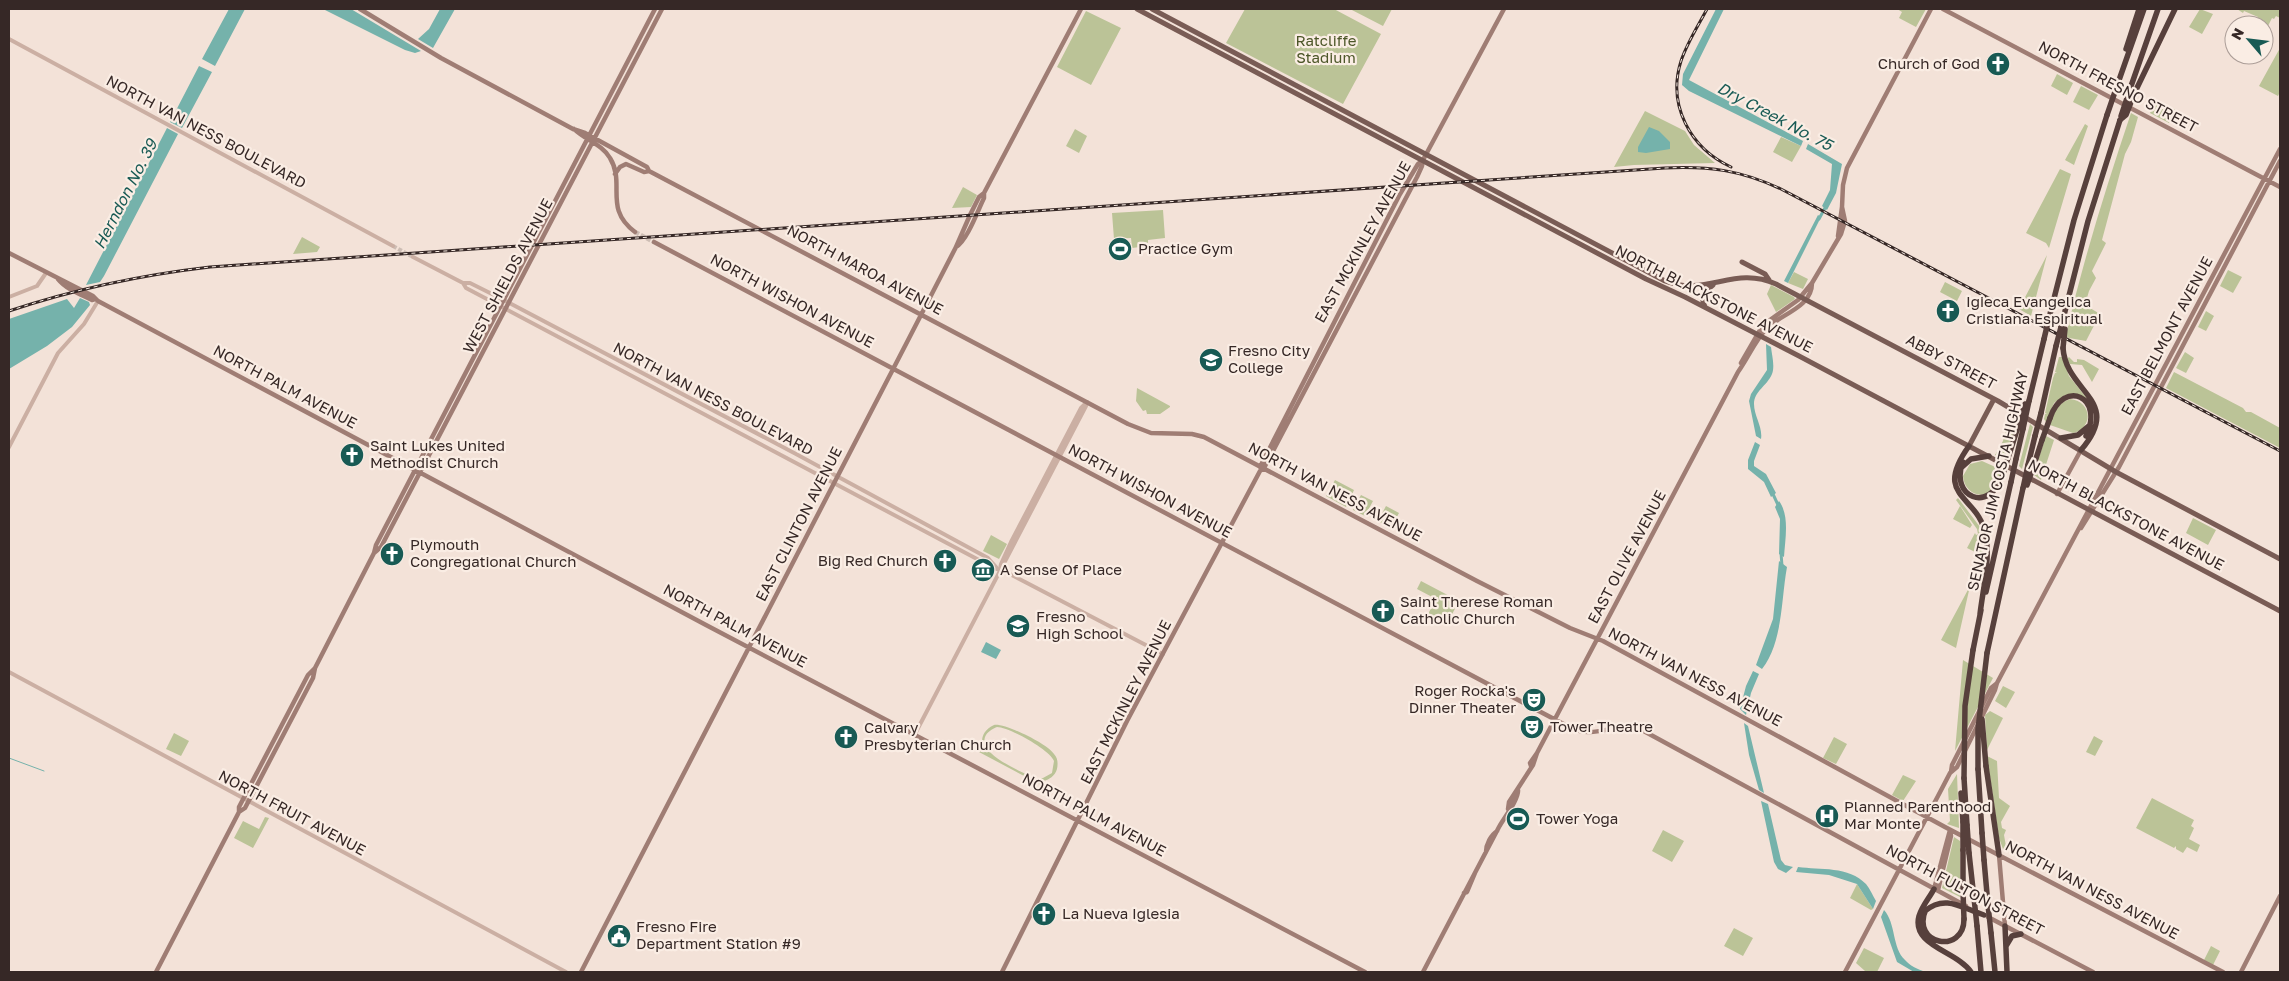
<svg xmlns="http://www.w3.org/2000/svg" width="2289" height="981" viewBox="0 0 2289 981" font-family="'Golos Text',sans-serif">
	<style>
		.green { fill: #bbc397; fill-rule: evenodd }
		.water { fill: #75b2ab }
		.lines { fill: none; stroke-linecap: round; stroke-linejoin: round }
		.stream { stroke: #75b2ab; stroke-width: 1 }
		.canal { stroke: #75b2ab; stroke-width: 3 }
		.tertiary-tunnel { stroke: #cdbdb4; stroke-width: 4; stroke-dasharray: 4 2; stroke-linecap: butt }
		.secondary-tunnel { stroke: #cdbdb4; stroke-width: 4.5; stroke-dasharray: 4.5 2; stroke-linecap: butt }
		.tertiary { stroke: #cbafa3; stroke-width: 4 }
		.secondary { stroke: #9f7d74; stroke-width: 4.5 }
		.primary { stroke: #795c55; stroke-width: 5 }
		.motorway { stroke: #57403c; stroke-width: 5.5 }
		.rail-casing { stroke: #362826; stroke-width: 3 }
		.rail { stroke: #faede4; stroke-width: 1; stroke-dasharray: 4; stroke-linecap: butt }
		.motorway-bridge { stroke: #57403c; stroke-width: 5.5 }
		.labels { text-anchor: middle; stroke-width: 4.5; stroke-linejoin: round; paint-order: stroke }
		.park-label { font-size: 15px; fill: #4c5628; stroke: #faede4 }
		.poi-label { font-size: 15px; fill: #362826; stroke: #faede4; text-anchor: start }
		.street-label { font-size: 15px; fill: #362826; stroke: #faede4 }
		.water-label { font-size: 16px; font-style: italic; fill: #185a54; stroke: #faede4 }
	</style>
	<rect width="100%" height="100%" fill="#f3e2d8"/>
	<path class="green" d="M1245,9H1334L1381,34L1343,104L1226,43Z
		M1350,9H1392L1383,26Z
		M1897,9H1926L1916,27L1899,18L1902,12Z
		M2200,9L2213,14L2202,34L2189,27Z
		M2237,9H2280V18L2276,16L2274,19L2272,18L2268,26L2257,18L2258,17L2244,11L2243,13Z
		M1086,11L1121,28L1091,85L1057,67Z
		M2280,48V92L2278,96L2259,86Z
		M2057,74L2073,83L2067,95L2051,86Z
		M2081,86L2098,95L2089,110L2073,102Z
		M2157,100L2176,110L2169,123L2150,113Z
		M1645,111L1685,131L1694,145L1715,163L1634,165L1614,167Z
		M2131,113L2138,117L2131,142L2125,154L2102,240L2106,243L2092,271L2096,278L2089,291L2085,305L2100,314L2086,341L2069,338L2067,337V331C2084,257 2107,185 2131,113Z
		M2085,124L2088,126L2074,165L2065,160Z
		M1075,129L1087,136L1079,153L1066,146Z
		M1781,137L1801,146L1792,162L1773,152Z
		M2060,169L2071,174L2049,248L2046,243L2026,233Z
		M963,187L977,195L971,207L952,208Z
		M1163,210L1165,238L1148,240V246L1132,248L1131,238L1114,239L1112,213Z
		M302,237L320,247L317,252L293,254Z
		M2047,255L2031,316L2019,309Z
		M2228,270L2242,277L2233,293L2220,286Z
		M1794,272L1808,279L1803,289L1788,283Z
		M1945,282L1962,291L1957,301L1940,292Z
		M1771,285L1794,297L1795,299L1776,312L1767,294Z
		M2206,311L2214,316L2206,331L2198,327Z
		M2185,352L2194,358L2186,373L2176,368Z
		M2059,357H2062L2069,376L2089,401L2065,395L2054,403L2046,422L2044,419L2045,414H2047L2045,413L2053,378L2055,373H2057L2055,372Z
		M2069,357L2074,362H2077V359L2084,360L2099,369L2092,382L2082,365L2070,364L2067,359Z
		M2174,372L2243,408L2246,412H2251L2280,428V448L2166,388Z
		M1137,388L1170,406V407L1160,414H1147L1146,410L1143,411L1136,401Z
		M2070,399C2092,401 2094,428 2073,433L2050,425C2054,412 2057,404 2070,399Z
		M2010,414L2018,418L2005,459L1995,455L2003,441Z
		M2030,424L2033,427L2022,469L2019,466Z
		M2046,436L2054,440L2041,480L2034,475V473Z
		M1982,461L2002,470C2000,475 1998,484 1994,488C1981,502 1964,492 1963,476L1970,464Z
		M1335,480L1354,490L1346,507L1326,496Z
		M1361,495L1373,501L1365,516L1353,510Z
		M1958,498L1980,527C1978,535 1982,543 1983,551C1984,560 1982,575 1978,583L1976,579L1979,552L1978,548L1980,546H1977V553L1967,548L1975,533L1976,535L1978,534L1977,529L1956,500Z
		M1386,506L1399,513L1391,528L1378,521Z
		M1960,506L1972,525L1970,528L1953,519Z
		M2193,518L2216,530L2208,545L2186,533Z
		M991,535L1007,544L999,559L983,551Z
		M1421,581L1459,601L1448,622L1428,614L1436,599L1417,589Z
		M1970,586L1956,648L1941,640Z
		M1963,660L1993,678L1955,751Z
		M2003,686L2015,692L2006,708L1995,701Z
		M1990,711L2003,718L1987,750L1985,715Z
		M994,725C1005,723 1048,744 1054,754C1058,758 1058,764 1057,769C1055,776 1049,780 1043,781L1044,783L1043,786L979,752L981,749L983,750C980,739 983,730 994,725ZM997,727C1009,727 1050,750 1054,761L1052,773L1043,778H1035C1022,772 979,755 985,737C987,732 992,729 997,727Z
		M174,733L189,741L181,756L166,749Z
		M2094,736L2103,741L2095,756L2086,752Z
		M1834,737L1847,744L1836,764L1823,758Z
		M1987,756L1997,761L1999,798L2010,806L2001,822L2002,828L2006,830L2004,835L2007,852L2003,849L1999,838Z
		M1957,774L1959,828L1947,824L1950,821L1948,789Z
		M1903,775L1916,781L1903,801L1892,795Z
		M2152,798L2194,820L2191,826L2194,828L2189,839L2200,845L2197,852L2193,850L2195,846L2193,850L2187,847L2183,853L2176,849V846L2174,848L2136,828Z
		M265,817L269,818L253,848L234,838L243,821L259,829Z
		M1663,830L1684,841L1672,862L1652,851Z
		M1954,837L1960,841V897L1942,888Z
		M1857,884L1873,909L1871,910L1850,898Z
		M1734,928L1753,938L1743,956L1724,946Z
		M2211,946L2220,951L2213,965L2204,960Z
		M1864,948L1884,958L1877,972L1865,971L1856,963Z"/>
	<path class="water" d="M229,9H245L215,66L202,59Z
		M323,9H351L421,51L415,53L405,50Z
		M440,9H455L433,48L418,39L429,29Z
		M1716,9H1724L1689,80L1803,141L1801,146L1689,91L1682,85L1683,74Z
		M199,66L212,72L182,128L170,122Z
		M1649,127L1659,131L1670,142V149L1646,153L1638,152V147Z
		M167,128L178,134L104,276L100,282L86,285Z
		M1808,144L1842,164L1836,193L1827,210L1822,206L1830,190L1832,164L1806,149Z
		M1818,215L1821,217L1788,283L1784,281Z
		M80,298L89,302L90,305L72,327L47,346L9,369V319L67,299L74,308Z
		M1766,344L1771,347C1772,356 1775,366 1772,374C1767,386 1754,391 1754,404C1754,416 1763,427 1761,439L1756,436L1749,401L1751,394L1767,370Z
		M1755,442L1760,445L1754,461V466L1766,474L1776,493L1771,497L1764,482L1748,469V460Z
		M1779,501C1790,516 1785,539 1784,557L1779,554L1780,519L1775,507Z
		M1779,561L1787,567C1781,599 1783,642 1762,669L1756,665L1773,619Z
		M986,642L1001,650L996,659L981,652Z
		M1753,671L1759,674L1751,693L1746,715L1740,709L1746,686Z
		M1744,723L1748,726L1764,793L1759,790L1749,755Z
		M1761,801L1768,804L1781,860L1785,865L1793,867L1786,873L1778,869L1774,862Z
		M1798,867C1820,870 1849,866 1866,884C1870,889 1873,896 1876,901L1873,909L1857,884L1829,875L1796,872Z
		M1884,910C1896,923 1892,948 1905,960C1910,966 1918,969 1925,972H1914L1897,962L1881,917Z"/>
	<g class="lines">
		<path class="stream" d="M9,758L44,771"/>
		<path class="canal" d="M1819,219L1826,206
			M1772,492L1779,507
			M1781,553L1782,566"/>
		<path class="tertiary-tunnel" d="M393,246L413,257"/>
		<path class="secondary-tunnel" d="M635,232L654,242"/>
		<path class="tertiary" d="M9,39L393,246
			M413,257L463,283L466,288L994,568L1004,571L1163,654
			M463,283H470L500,298L796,454L988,558L996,567
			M9,297L37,286L46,273
			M9,447L58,353L84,324L98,301
			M1000,569L1001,564L1011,542L1081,408L1087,402
			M9,672L566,972
			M915,734L1086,406L1087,402"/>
		<path class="secondary" d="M360,9L441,58L573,129L585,133L647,167L649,171L1128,424L1151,433L1192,434L1204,437L1477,581L1570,628L1603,641L1945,827L2223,972
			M1943,9L2280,187
			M574,129C585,140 602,144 610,158C626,184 603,208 635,232
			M615,174L620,167L626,164L644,172L649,171
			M1838,236L1842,207
			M654,242L1571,728C1597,740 1613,721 1640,729L1966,906
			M956,247C967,241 978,210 984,198V193L1081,9
			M9,253L93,296L98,301L706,625L1365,972
			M58,279C66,289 80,294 92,300L95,299
			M1741,363L1763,325L1798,300L1812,283L1841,234L1845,221L1842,207L1843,185L1847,168L1931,9
			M1260,467L1400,194L1418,164L1423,160
			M2057,494L2081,450
			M2081,528L2119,467L2280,161
			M374,553L381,547L662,9
			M1531,766L1530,763L1537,753
			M1951,772L1952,765L1991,688L1996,684
			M1508,809L1509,802L1533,765L1537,753L1738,372C1748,358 1755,341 1766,329C1780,314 1812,308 1812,283
			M239,812L245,808L313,678L315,668L374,553L376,545L655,9
			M1486,852C1486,844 1491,835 1497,831
			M1999,855L2005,926
			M1934,889L1950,830
			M1938,890L1951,836L1950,830
			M1464,893L1467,892L1475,873
			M1988,917L2093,972
			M156,972L239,812V807L308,675L314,669
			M581,972L905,346L956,247L970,215L979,197L984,193
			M1002,972L1127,721L1260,471L1264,468L1417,177L1422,166L1423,160L1504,9
			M1423,972C1449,923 1474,875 1499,827C1504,818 1519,799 1518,790
			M1845,972L1938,796L1950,773L1957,767L1995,690L1997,683L2280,149
			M2241,972L2280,896"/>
		<path class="primary" d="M1137,9L1646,279L1685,297L1799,356L2280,611
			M1152,9L1665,281C1707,297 1734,265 1776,284L1998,401L2116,472L2280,559
			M1742,262L1765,274L1769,280
			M1705,307L1701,295L1713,285
			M1969,446L1994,399"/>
		<path class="motorway" d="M2126,49L2139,9
			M2118,83L2144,9
			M2130,89L2158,9
			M2135,92L2175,9
			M2048,322L2074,220L2107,115
			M2061,327L2088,221L2120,120
			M2063,348C2066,393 2124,400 2081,450
			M2029,401L2044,339
			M2041,413L2056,346
			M2050,418C2064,378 2105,397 2086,436
			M2061,438L2078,435L2089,426
			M1969,446C1931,499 1980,494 1986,537C1990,561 1983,589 1980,614
			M2008,458L2018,427
			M2016,459L2023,429
			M1963,462C1949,497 1990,515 2003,474
			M2028,465L2035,436
			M1962,467L1971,459L1989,456
			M2033,468L2042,440
			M1986,592L2011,482
			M1973,650L1981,610
			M1987,653L2023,488
			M1986,766L1999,855
			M1978,769L1982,833
			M1964,778L1967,825
			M1961,793L1963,822
			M1963,850V892
			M1969,853L1974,898
			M1984,860L1988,905
			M1934,889C1930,897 1922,906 1919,916C1911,946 1957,951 1971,972
			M1926,909C1910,945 1964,955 1964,919
			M1925,911C1945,894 1962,908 1984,915
			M1977,926L1981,972
			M2005,926L2007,972
			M1991,933L1995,972
			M2006,946L2012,936L2021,934"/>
		<g class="rail-casing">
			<path id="rail" d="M1707,9C1698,26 1687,43 1681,61C1667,105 1690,148 1731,167
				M9,311C75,289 141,275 210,267L1665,168C1710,166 1740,170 1781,189L2280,451"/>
		</g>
		<use href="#rail" class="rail"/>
		<path class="motorway-bridge" d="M2107,115L2118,83
			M2121,116L2130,89
			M2120,120L2126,115L2135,92
			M2044,339L2048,322
			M2056,346L2061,327
			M2063,348L2065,329
			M2018,427L2025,404
			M2023,429L2029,401
			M2035,436L2041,413
			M2042,440L2050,418
			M2003,474L2008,458
			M2011,482L2016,459
			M2027,485L2033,468
			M2023,488L2028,465
			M1982,719L1986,766
			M1978,769V729L1987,653
			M1964,778L1965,706L1973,650
			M1963,822V850
			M1967,825L1969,853
			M1982,833L1984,860
			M1963,892L1964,919
			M1974,898L1977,926
			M1988,905L1991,933"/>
	</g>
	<defs>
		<g id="church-disc" transform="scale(1.25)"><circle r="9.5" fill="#185a54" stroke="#faede4"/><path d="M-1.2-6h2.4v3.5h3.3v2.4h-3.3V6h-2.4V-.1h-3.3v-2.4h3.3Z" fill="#fff"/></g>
		<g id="stadium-disc" transform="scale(1.25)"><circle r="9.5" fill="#185a54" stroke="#faede4"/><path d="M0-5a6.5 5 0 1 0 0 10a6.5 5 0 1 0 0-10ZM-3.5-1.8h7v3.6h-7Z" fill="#fff"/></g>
		<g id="university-disc" transform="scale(1.25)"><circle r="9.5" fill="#185a54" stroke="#faede4"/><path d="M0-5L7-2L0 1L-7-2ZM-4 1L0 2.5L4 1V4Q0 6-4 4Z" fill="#fff"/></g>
		<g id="museum-disc" transform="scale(1.25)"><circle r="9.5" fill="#185a54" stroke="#faede4"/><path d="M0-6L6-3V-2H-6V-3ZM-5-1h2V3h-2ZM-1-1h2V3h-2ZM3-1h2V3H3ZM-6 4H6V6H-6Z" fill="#fff"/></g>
		<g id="school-disc" transform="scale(1.25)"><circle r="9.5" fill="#185a54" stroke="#faede4"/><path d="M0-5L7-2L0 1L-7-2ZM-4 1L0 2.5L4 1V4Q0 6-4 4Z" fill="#fff"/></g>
		<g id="theatre-disc" transform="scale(1.25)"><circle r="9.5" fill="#185a54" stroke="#faede4"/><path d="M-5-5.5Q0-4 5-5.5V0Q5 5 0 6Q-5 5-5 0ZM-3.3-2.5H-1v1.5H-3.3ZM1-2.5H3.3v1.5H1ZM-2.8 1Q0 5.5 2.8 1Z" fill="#fff"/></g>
		<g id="hospital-disc" transform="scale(1.25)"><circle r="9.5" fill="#185a54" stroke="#faede4"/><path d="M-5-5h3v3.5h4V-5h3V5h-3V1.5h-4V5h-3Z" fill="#fff"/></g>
		<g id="civic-disc" transform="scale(1.25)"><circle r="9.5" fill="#185a54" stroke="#faede4"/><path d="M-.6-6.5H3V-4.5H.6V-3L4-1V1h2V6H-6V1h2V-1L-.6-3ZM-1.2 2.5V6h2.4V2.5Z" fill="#fff"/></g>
	</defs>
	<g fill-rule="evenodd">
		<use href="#church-disc" x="1998" y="64"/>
		<use href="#stadium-disc" x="1120" y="249"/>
		<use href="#church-disc" x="1948" y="311"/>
		<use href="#university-disc" x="1211" y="360"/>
		<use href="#church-disc" x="352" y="455"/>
		<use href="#church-disc" x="392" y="554"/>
		<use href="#church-disc" x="945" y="561"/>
		<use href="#museum-disc" x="983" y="570"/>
		<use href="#church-disc" x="1383" y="611"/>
		<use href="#school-disc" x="1018" y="626"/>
		<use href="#theatre-disc" x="1534" y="700"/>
		<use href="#theatre-disc" x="1532" y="727"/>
		<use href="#church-disc" x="846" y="737"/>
		<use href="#hospital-disc" x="1827" y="816"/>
		<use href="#stadium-disc" x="1518" y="819"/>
		<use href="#church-disc" x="1044" y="914"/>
		<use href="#civic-disc" x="619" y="936"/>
	</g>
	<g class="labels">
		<g class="park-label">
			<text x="1326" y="46">Ratcliffe<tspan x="1326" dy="17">Stadium</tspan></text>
		</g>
		<g class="poi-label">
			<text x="1980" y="69" text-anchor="end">Church of God</text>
			<text x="1138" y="254">Practice Gym</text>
			<text x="1966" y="307">Igieca Evangelica<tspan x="1966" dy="17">Cristiana Espiritual</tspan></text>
			<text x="1228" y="356">Fresno City<tspan x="1228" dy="17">College</tspan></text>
			<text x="370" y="451">Saint Lukes United<tspan x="370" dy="17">Methodist Church</tspan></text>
			<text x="410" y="550">Plymouth<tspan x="410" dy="17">Congregational Church</tspan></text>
			<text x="928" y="566" text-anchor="end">Big Red Church</text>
			<text x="1000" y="575">A Sense Of Place</text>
			<text x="1400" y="607">Saint Therese Roman<tspan x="1400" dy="17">Catholic Church</tspan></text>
			<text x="1036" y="622">Fresno<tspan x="1036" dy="17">High School</tspan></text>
			<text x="1516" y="696" text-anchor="end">Roger Rocka's<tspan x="1516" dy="17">Dinner Theater</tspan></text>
			<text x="1550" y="732">Tower Theatre</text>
			<text x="864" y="733">Calvary<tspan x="864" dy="17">Presbyterian Church</tspan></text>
			<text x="1844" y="812">Planned Parenthood<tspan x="1844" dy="17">Mar Monte</tspan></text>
			<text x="1536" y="824">Tower Yoga</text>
			<text x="1062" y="919">La Nueva Iglesia</text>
			<text x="636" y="932">Fresno Fire<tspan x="636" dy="17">Department Station #9</tspan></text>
		</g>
		<g class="street-label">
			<text transform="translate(2118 87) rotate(28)" y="5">NORTH FRESNO STREET</text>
			<text transform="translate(206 132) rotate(28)" y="5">NORTH VAN NESS BOULEVARD</text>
			<text transform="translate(1363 242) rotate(-61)" y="5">EAST MCKINLEY AVENUE</text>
			<text transform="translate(865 270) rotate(28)" y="5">NORTH MAROA AVENUE</text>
			<text transform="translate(508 276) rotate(-62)" y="5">WEST SHIELDS AVENUE</text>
			<text transform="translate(1714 299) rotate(27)" y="5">NORTH BLACKSTONE AVENUE</text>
			<text transform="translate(792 301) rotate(28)" y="5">NORTH WISHON AVENUE</text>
			<text transform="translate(2167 336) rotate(-62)" y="5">EAST BELMONT AVENUE</text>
			<text transform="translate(1951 362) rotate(28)" y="5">ABBY STREET</text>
			<text transform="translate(285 387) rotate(28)" y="5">NORTH PALM AVENUE</text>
			<text transform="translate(713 399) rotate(28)" y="5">NORTH VAN NESS BOULEVARD</text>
			<text transform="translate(1998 481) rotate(-77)" y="5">SENATOR JIM COSTA HIGHWAY</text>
			<text transform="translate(1150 491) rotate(28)" y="5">NORTH WISHON AVENUE</text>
			<text transform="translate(1335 492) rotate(28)" y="5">NORTH VAN NESS AVENUE</text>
			<text transform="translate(2126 515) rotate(28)" y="5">NORTH BLACKSTONE AVENUE</text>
			<text transform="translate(799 524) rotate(-63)" y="5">EAST CLINTON AVENUE</text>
			<text transform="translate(1627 557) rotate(-62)" y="5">EAST OLIVE AVENUE</text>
			<text transform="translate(735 626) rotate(28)" y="5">NORTH PALM AVENUE</text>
			<text transform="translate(1695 677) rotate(28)" y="5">NORTH VAN NESS AVENUE</text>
			<text transform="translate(1126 702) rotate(-63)" y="5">EAST MCKINLEY AVENUE</text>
			<text transform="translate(292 813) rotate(28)" y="5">NORTH FRUIT AVENUE</text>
			<text transform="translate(1094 815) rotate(28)" y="5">NORTH PALM AVENUE</text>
			<text transform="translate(1965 890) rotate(28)" y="5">NORTH FULTON STREET</text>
			<text transform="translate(2092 890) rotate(28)" y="5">NORTH VAN NESS AVENUE</text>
		</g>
		<g class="water-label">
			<text transform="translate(1775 116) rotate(28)" y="6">Dry Creek No. 75</text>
			<text transform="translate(125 194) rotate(-63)" y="6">Herndon No. 39</text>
		</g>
	</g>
	<rect width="2289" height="981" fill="none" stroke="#362826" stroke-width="20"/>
	<g transform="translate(2249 40) rotate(298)"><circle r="24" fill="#faede4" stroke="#ac9e98"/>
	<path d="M0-4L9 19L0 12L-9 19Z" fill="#185a54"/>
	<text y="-8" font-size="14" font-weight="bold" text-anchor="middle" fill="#362826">N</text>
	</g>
</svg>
